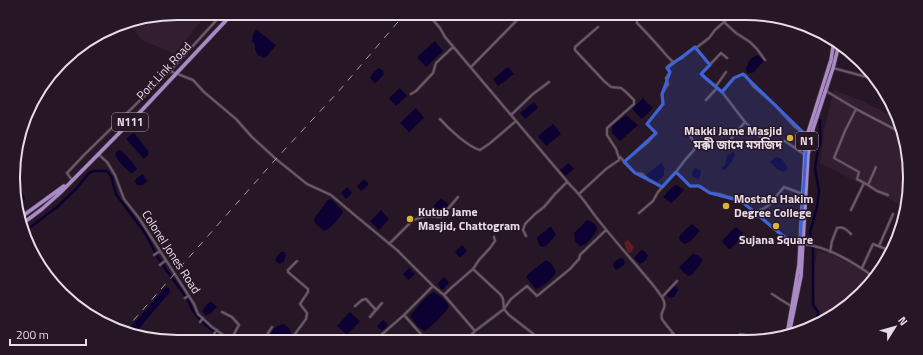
<svg xmlns="http://www.w3.org/2000/svg" width="923" height="355" viewBox="0 0 923 355" font-family="'Titillium Web','Noto Sans Bengali',sans-serif">
	<style>
		.built { fill: #331d30 }
		.green { fill: #5d1e22 }
		.water { fill: #0c0032 }
		.lines { fill: none; stroke-linecap: round; stroke-linejoin: round }
		.canal { stroke: #0c0032; stroke-width: 2.5 }
		.street-casing { stroke: #3f333d; stroke-width: 3.5 }
		.highway-casing { stroke: #3f333d; stroke-width: 5 }
		.street { stroke: #6c5869; stroke-width: 2 }
		.highway { stroke: #a98ac7; stroke-width: 3.5 }
		.rail { stroke: #a698a4; stroke-width: 1; stroke-dasharray: 7 7; stroke-linecap: butt }
		.marked { fill: #3b63da; fill-opacity: 0.2; stroke: #3b63da; stroke-width: 3; stroke-linejoin: round }
		.poi-dot { fill: #d8b434; stroke: #271625; stroke-width: 1.5 }
		.labels { text-anchor: middle; stroke-width: 3; stroke-linejoin: round; paint-order: stroke }
		.shield { fill: #271625; stroke: #ada0ab; stroke-width: 1 }
		.shield-label { font-size: 11px; font-weight: bold; fill: #e7dbe5 }
		.street-label { font-size: 12px; fill: #e7dbe5; stroke: #271625 }
		.poi-label { font-size: 12px; font-weight: bold; fill: #e7dbe5; stroke: #271625; text-anchor: start }
		.rim { fill: none; stroke: #e7dbe5; stroke-width: 2 }
	</style>
	<rect width="100%" height="100%" fill="#271625"/>
	<path class="built" d="M178,13H208L174,54L142,40L128,21Z
		M834,90L860,100L895,117L909,156L905,207L820,163L824,130Z
		M817,250L842,258L873,279L854,301L820,324L818,323L821,313L818,309L815,304L814,272Z"/>
	<path class="green" d="M628,240L634,247L632,252L628,253L624,243Z"/>
	<path class="water" d="M600,13H614C611,17 609,19 604,20L600,16Z
		M256,30H257L276,45L267,56L264,58L258,55L255,50V45L252,41L253,35Z
		M435,41L443,51L426,67L417,57Z
		M758,55L764,61L757,68L754,72L748,74L746,70C747,62 750,58 758,55Z
		M508,67L514,74L498,86L493,79Z
		M379,68L383,71L384,74L378,81L375,83L370,78L373,73Z
		M400,88L407,96L396,106L389,98Z
		M643,98L653,108L642,119L632,109Z
		M534,102L538,108L525,119L520,113Z
		M416,108L424,118L409,132L400,123Z
		M626,115L638,125L620,141L612,133V126Z
		M553,124L561,134L546,146L538,136Z
		M133,133L135,134L149,152L148,155L144,159L127,140V138Z
		M118,150C125,152 133,163 137,169L134,172L131,173C125,168 117,161 115,154Z
		M733,152L735,155L732,161L725,170H723L722,167L725,165L727,156Z
		M776,157L782,159L788,168L784,172L777,169L770,162Z
		M569,163L574,169L565,176L560,170Z
		M661,163L665,169L664,170V176L656,182L647,178L646,175Z
		M695,168L698,169L701,171L700,176L698,179L692,176L693,171Z
		M143,174L147,181C143,186 137,188 135,181L137,178Z
		M364,179L369,184L361,191L357,186Z
		M15,184L25,198V199L16,207Z
		M677,185L684,190L676,199L671,203L663,197L672,187Z
		M347,187L352,193L346,199L341,193Z
		M441,198L449,205L440,215L432,208Z
		M330,199L332,200L343,211L342,214C337,220 331,229 324,231L315,223L314,219L327,201Z
		M381,210L389,219L379,230L370,221Z
		M587,220C591,221 597,225 597,229C593,236 588,245 580,246L575,241L574,233Z
		M692,224L698,229L699,232C695,236 690,243 685,244L680,241L679,237L686,229Z
		M550,227L552,228L556,235L547,245L542,247C538,245 538,241 537,237L540,235Z
		M736,227L743,233L742,235L737,242L730,249H729L722,241L731,231Z
		M462,245L467,251L460,258L455,252Z
		M641,250L644,251L648,255L646,260L640,264L634,258Z
		M281,252H284L286,255L284,261L280,264L276,262L275,260L278,255Z
		M693,254L698,255L703,260L693,274L689,276L684,273L679,267Z
		M620,258L624,259L625,264L617,270L614,268L613,264L614,262Z
		M546,260C551,262 554,267 556,272C553,279 544,285 537,289L534,287L526,277L528,274Z
		M409,268L415,274L408,280L403,274Z
		M444,277L449,283L442,290L437,284Z
		M673,286L677,287L678,290L674,297L669,298L667,296V292Z
		M166,287L169,288L170,292L157,307L133,336L126,332Z
		M434,292L444,299L449,306C445,314 432,326 425,331L418,327L410,316C417,308 425,296 434,292Z
		M211,302L214,304L217,307L210,314H209L206,316L202,311L208,303Z
		M350,312L360,321L347,335L337,326Z
		M383,320L388,325L382,331L377,326Z
		M284,324L289,328L291,333L289,339L286,342H272L269,338C270,331 277,325 284,324Z"/>
	<g class="lines">
		<path class="canal" d="M25,231L57,207L75,190L89,173L94,171H107L111,176L116,194L130,213L145,233L156,254L165,268L188,300L192,309L198,317L206,325L227,342
			M818,325L816,323L818,312L813,305V249L812,240L810,232L817,207L819,191L815,168L818,149L820,144V120"/>
		<g class="street-casing">
			<path id="street" d="M427,13L440,28L445,37L571,186C583,197 590,210 600,222C615,241 632,260 648,279C653,285 659,292 663,299C668,309 659,311 662,319C664,323 676,336 679,341
				M642,13V14L637,21V23C646,32 654,41 662,50C665,54 669,58 673,62
				M718,13L721,16L724,22L733,13
				M696,48L709,38L715,30L724,22L736,33L750,42L757,49L765,60
				M471,67L524,13
				M833,68L874,79
				M170,71L193,80L204,92L236,119L252,137L276,159L307,184L331,195L351,212L397,250L433,286
				M716,86L726,72
				M826,91L856,109L898,131
				M722,92L704,77L702,73L721,53L727,58
				M411,94L416,91L433,73L436,63L453,47
				M706,100L717,88
				M856,109L845,131L834,158L859,172L857,179L868,185L876,167
				M511,115L533,94L549,82
				M440,119C448,128 468,147 480,150L489,144L516,121
				M687,129L695,145L694,150L685,160L676,172L690,186H699L710,193L719,194L741,201L783,236L788,240L800,244
				M729,141L745,122
				M98,154L107,162L115,175L124,199L139,218L194,304L198,314L212,327L233,342
				M805,155L785,141C780,142 777,143 773,147L770,146L745,122L722,92L734,78L743,74L746,76L753,86L775,105L795,127L807,135
				M620,157L635,173L642,174L648,179L662,187
				M624,162L647,143L656,133L647,124L663,104L662,94L668,84L666,78L670,72L667,67L673,62L682,58L695,47L710,65
				M72,180L67,173L84,155L170,71L223,13
				M868,185L877,191L888,195
				M579,194L606,169L619,160V158L616,149L607,135V128L634,104V100L626,92L621,88L611,87L604,81L575,50V47L598,27
				M851,210L864,183
				M755,212L763,209L769,205L784,187L803,194
				M639,213L653,201L658,192L676,172
				M526,236L523,230L525,224L535,214L544,207L555,194L567,182
				M389,244L413,220L426,216L441,217L458,197
				M803,244C829,247 853,262 874,277
				M879,246L893,214
				M830,252L832,241L837,228C843,226 847,230 851,234
				M154,255L160,251
				M160,265L166,260
				M862,268L873,244L891,251
				M473,269L501,295L503,299L504,309L509,315L531,332L541,341
				M874,276L886,249
				M772,294L791,306
				M662,297L677,281
				M185,298L188,296
				M355,306L362,300L366,299L376,310
				M222,312L232,317L239,325L234,334L240,339L239,342
				M404,315L427,341
				M370,317L382,303
				M200,322L203,318
				M475,331L504,309L511,299L527,286L537,296L570,269L579,259L580,255L606,230
				M214,334L217,330
				M220,339L223,335
				M772,339L778,333L783,336
				M439,341L441,340
				M465,341L475,331L444,295L451,288L473,269L479,260L490,248L495,241L494,237
				M665,341L673,333
				M733,341L740,334L752,336L759,341
				M225,342L228,338
				M270,342L267,335L268,333L272,327
				M289,342L306,319L307,313L300,304L308,292V289L288,272V270L297,261
				M376,342L380,336L404,315L433,286L444,295"/>
		</g>
		<g class="highway-casing">
			<path id="highway" d="M20,218L64,186
				M22,224L42,209L60,193L143,109L233,13
				M789,334L801,276L808,155L813,129L833,68L839,44
				M787,335L799,265L805,155L807,136L831,60L834,41"/>
		</g>
		<use href="#street" class="street"/>
		<use href="#highway" class="highway"/>
		<path class="rail" d="M124,331L275,160L338,92L397,23L409,13"/>
	</g>
	<path class="marked" d="M695,47L710,65L701,74L722,92L734,78L743,74L807,136L800,244L783,236L741,201L710,193L699,186H690L676,172L662,187L635,173L624,162L656,133L647,124L663,104L662,94L670,72L667,68Z"/>
	<g class="poi-dot">
		<circle cx="790" cy="138" r="4"/>
		<circle cx="726" cy="206" r="4"/>
		<circle cx="410" cy="219" r="4"/>
		<circle cx="776" cy="226" r="4"/>
	</g>
	<g class="labels">
		<g class="shield">
			<rect x="112" y="113" width="36" height="18" rx="3"/>
			<rect x="796" y="132" width="22" height="18" rx="3"/>
		</g>
		<g class="shield-label">
			<text x="130" y="126">N111</text>
			<text x="807" y="145">N1</text>
		</g>
		<g class="street-label">
			<text transform="translate(164 71) rotate(-47)" y="4">Port Link Road</text>
			<text transform="translate(171 252) rotate(57)" y="4">Colonel Jones Road</text>
		</g>
		<g class="poi-label">
			<text x="782" y="135" text-anchor="end">Makki Jame Masjid<tspan x="782" dy="14">মক্কী জামে মসজিদ</tspan></text>
			<text x="734" y="203">Mostafa Hakim<tspan x="734" dy="14">Degree College</tspan></text>
			<text x="418" y="216">Kutub Jame<tspan x="418" dy="14">Masjid, Chattogram</tspan></text>
			<text x="776" y="244" text-anchor="middle">Sujana Square</text>
		</g>
	</g>
	<path d="M0 0H923V355H0ZM177 20H746A157 157 0 0 1 903 177V178A157 157 0 0 1 746 335H177A157 157 0 0 1 20 178V177A157 157 0 0 1 177 20Z" fill="#271625" fill-rule="evenodd"/>
	<path class="rim" d="M177 20H746A157 157 0 0 1 903 177V178A157 157 0 0 1 746 335H177A157 157 0 0 1 20 178V177A157 157 0 0 1 177 20Z"/>
	<g transform="translate(895 327) rotate(53)" stroke="#271625" stroke-width="3" paint-order="stroke">
	<path d="M0-3L7 15L0 10L-7 15Z" fill="#e7dbe5"/>
	<text y="-6" font-size="11" font-weight="bold" text-anchor="middle" fill="#e7dbe5">N</text>
	</g>
	<path d="M10 339v6h76v-6" fill="none" stroke="#e7dbe5" stroke-width="2"/>
	<text x="16" y="339" font-size="12" fill="#e7dbe5" stroke="#271625" stroke-width="3" paint-order="stroke">200 m</text>
</svg>
